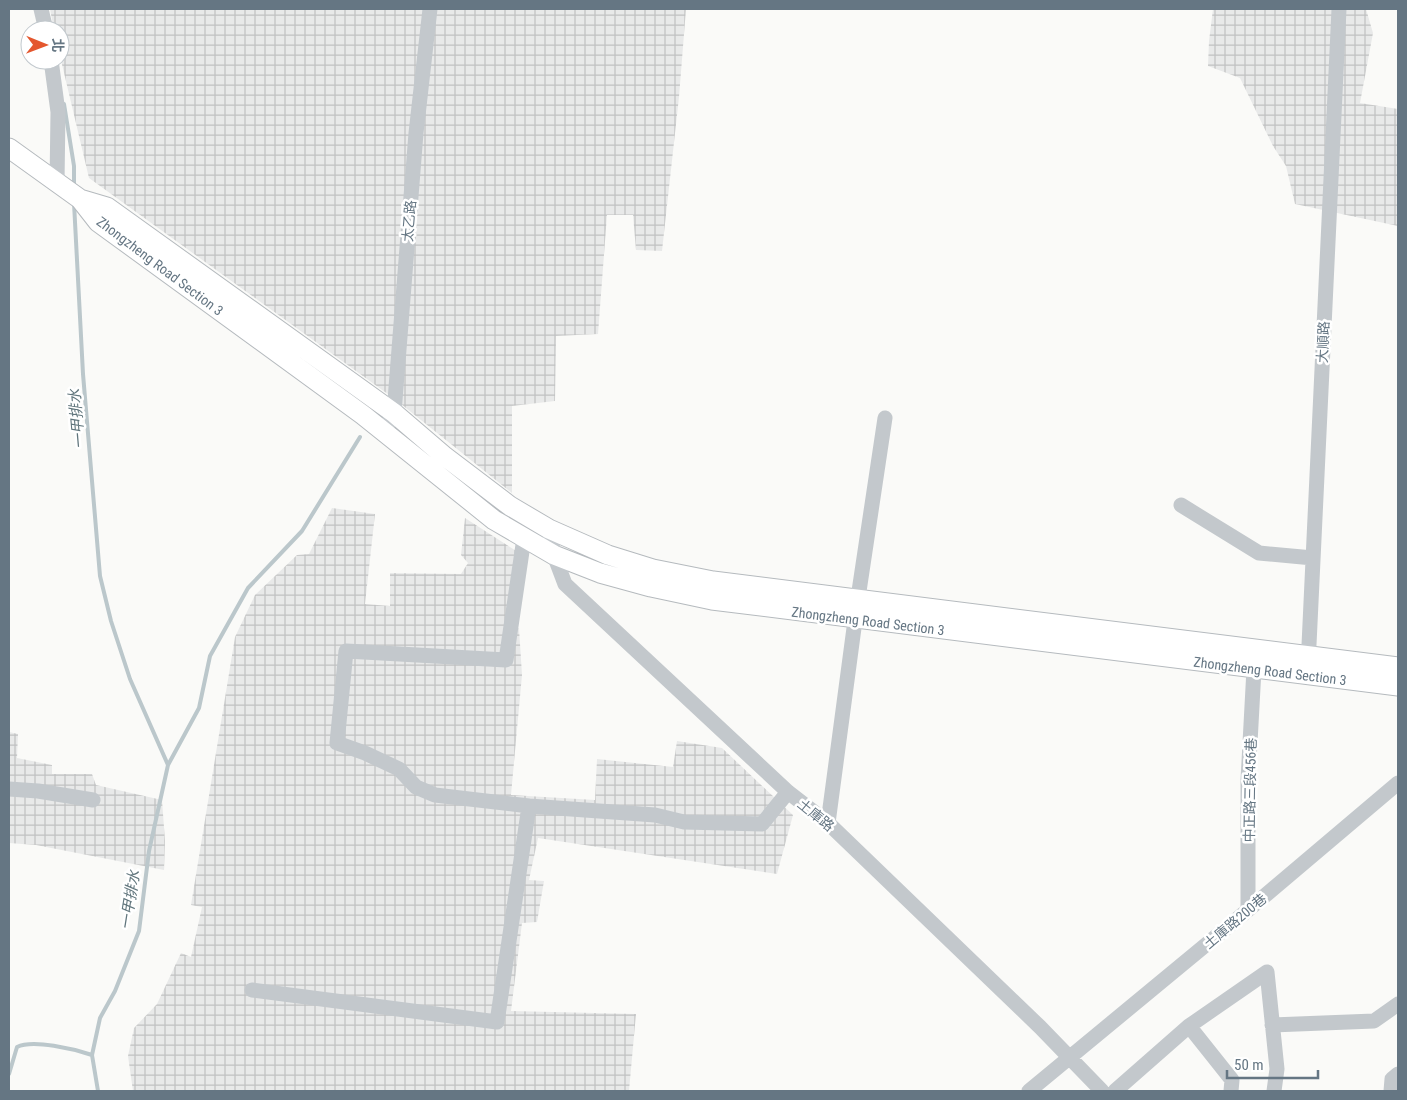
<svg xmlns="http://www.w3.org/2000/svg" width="1407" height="1100" viewBox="0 0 1407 1100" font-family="'Roboto Condensed','Noto Sans TC',sans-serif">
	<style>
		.industrial { fill: url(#industrial-grid) }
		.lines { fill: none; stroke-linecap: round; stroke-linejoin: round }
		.stream { stroke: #bbc7cb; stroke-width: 4 }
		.major-casing { stroke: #b5babe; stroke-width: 21 }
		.minor { stroke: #c3c8cc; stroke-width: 15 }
		.major { stroke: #fff; stroke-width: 19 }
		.labels { text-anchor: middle; stroke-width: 5; stroke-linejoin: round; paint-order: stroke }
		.street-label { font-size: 14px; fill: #657683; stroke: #fff }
		.water-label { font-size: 15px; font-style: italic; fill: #60757c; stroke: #fff }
	</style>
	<defs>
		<pattern id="industrial-grid" width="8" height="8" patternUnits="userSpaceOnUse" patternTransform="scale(1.25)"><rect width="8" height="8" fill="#e8e9e9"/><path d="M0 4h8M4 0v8" fill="none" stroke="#c0c1c2"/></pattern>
	</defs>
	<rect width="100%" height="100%" fill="#fafaf8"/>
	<path class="industrial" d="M50,9H686L679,97L662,251L636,250L633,215H607L598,334L556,336L555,401L512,406V493L396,400L89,178L60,56V30H54Z
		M1213,9H1366L1373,33L1360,103L1398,109V226L1295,204L1286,166L1273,146L1240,78L1208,66L1209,41Z
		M332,508L375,514L365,604L390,606V573L461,574L468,563L461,555L465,518L521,554L508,630L519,628L522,675L511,795L595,800L597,759L673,767L677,741L722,748L793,815L777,874L538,838L529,880L544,881L537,922L522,923L511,1011L636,1014L629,1091H133L128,1056L134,1028L157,1004L181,953L191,957L202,907L191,905L235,637L255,595L297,555L309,554Z
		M9,732L18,734L17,758L52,765V774H92L96,785L162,800L165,841L164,870L36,845L9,843Z"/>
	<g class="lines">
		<path class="stream" d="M64,104L74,166V186
			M74,203L83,374L100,576L111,621L130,679L168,765
			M9,1074L17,1047C33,1039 74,1049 92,1055
			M98,1091L92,1055L100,1018L115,991L139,931L149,851L168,765L199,708L210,656L248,588L302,531L360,437"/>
		<g class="major-casing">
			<path id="major" d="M9,148L80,199L98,222L363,415L494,520L554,555L600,573L651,587L712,600L1398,686
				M80,199L107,207L394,413L443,455L510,506L549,529L608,555L653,569L713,581L1398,667"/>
		</g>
		<path class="minor" d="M41,9L46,30
			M51,60L58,112L57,183
			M384,431L394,413L416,133L430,9
			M1181,505L1259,553L1313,558
			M549,529L554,555L565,584L788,792L828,823L1040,1027L1102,1091
			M524,538L506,660L346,651L337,743L365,753L399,769L416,787L435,795L529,806
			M1308,666L1339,9
			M9,789L38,791L93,800
			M828,823L858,598L885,418
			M1248,910V780L1254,669
			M252,990L497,1022L529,806L655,815L684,822L762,824L788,792
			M1272,1025L1374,1021L1398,1004
			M1189,1026L1232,1080L1231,1091
			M1029,1091L1248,910L1398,783
			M1115,1091L1189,1026L1267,972L1277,1069L1274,1091
			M1391,1091L1392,1079L1398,1074"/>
		<use href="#major" class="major"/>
	</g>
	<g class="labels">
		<g class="street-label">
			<text transform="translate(409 221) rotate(-85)" y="5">太乙路</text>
			<text transform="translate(160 266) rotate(37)" y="5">Zhongzheng Road Section 3</text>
			<text transform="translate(1323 342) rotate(-87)" y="5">大順路</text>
			<text transform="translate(868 621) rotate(7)" y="5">Zhongzheng Road Section 3</text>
			<text transform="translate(1270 671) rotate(7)" y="5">Zhongzheng Road Section 3</text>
			<text transform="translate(1250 790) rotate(-89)" y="5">中正路三段456巷</text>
			<text transform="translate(816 815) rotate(39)" y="5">土庫路</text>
			<text transform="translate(1235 921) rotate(-40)" y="5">土庫路200巷</text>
		</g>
		<g class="water-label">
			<text transform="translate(77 419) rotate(-95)" y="5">一甲排水</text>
			<text transform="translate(130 900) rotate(-81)" y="5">一甲排水</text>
		</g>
	</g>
	<rect width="1407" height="1100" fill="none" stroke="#657683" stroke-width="20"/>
	<g transform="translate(45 45) rotate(91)"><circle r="24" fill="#ffffff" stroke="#c1c8cd"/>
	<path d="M0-4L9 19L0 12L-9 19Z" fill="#e4572e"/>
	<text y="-8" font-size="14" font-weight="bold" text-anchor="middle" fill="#657683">北</text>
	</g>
	<path d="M1227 1070v8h91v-8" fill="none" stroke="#657683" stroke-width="2.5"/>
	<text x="1234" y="1070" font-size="15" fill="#657683" stroke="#ffffff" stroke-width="4" paint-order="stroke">50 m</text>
</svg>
